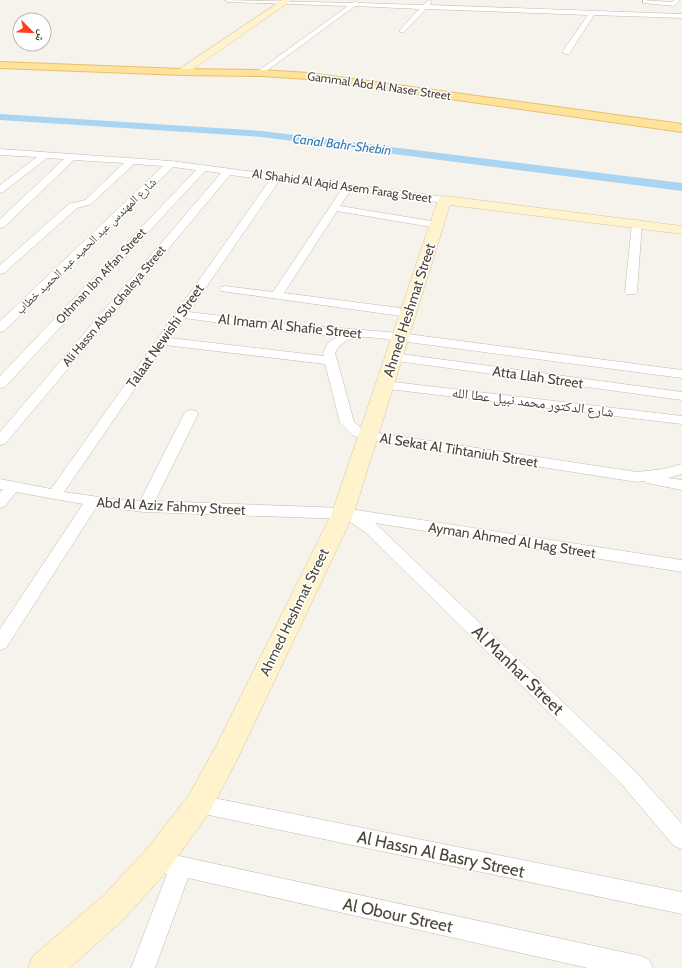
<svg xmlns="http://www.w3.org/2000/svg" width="682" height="968" viewBox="0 0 682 968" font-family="Cabin,'Noto Naskh Arabic',sans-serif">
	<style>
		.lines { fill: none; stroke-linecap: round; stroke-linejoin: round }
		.canal { fill: #a9d4f2; fill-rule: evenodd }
		.street-casing { stroke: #c2bbae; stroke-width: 1 }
		.secondary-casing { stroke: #d6c79b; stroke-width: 1 }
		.primary-casing { stroke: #e6c16a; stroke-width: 2 }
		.street { fill: #fff; fill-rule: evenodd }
		.secondary { fill: #fff3cd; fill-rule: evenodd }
		.primary { fill: #ffe39c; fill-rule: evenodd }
		.labels { text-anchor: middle; stroke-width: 3; stroke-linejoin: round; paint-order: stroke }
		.far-street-label { font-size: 12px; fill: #4b4439; stroke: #fff }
		.far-water-label { font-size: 13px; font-style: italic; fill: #2e7ab2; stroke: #fff }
		.street-label { font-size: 14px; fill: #4b4439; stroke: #fff }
		.near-street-label { font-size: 17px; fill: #4b4439; stroke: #fff }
	</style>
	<rect width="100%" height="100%" fill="#f6f3ec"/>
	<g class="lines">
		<path class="canal" d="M0,114L262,131L682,183V191L262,137L0,120Z"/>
		<g class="street-casing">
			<path id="street" d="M225,0L353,3L356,1L359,3L423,5L429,0L432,2L429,5L682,14V18L594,15L569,54H566L562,52L588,15L426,9L404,32H400V30L419,9L355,6L261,75H258V71L348,6L228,2Z
				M643,0L672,2L674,0H680L674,6L643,3Z
				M0,149L171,161L445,197L450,200L445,203L351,190L340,206L437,222L442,225L437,228L337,211L284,293L408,309L412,310L414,313L412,316L408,317L221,291L219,289L221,287L225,286L273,292L342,189L279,181L189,312L288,324L400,333L682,370V378L400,341C380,339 346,329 335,353L354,422L362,429L371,432L637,472L664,469L682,464V474L668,478L682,480V490L647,483L645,481L637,482L363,439L352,435L340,423L325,364L165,345L64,492L120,500L140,501L184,414L186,411L191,410L196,411L198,414L155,501L343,508L682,560V572L375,523L633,769L682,824V849L674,846L619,781L365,532L346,519L144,512L97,506L6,648L0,650V629L83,504L16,492L5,506L0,508V493L3,489H0V479L51,489L270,180L230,175L5,444L0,445V432L221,173L205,171L5,387L0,388V376L196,170L173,167L4,331L0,332V321L163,166L134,164L91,204L77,208L4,273L0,274V265L69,204L85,200L124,163L74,160L4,227L0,228V219L64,159L47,158L3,192L0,193V185L37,157L0,155ZM184,318L288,332L339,336L328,343L323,353L324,356L170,338Z
				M637,220L642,223L637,292L635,294H627L625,292L632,223Z
				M394,353L682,392V400L390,360L388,357L390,354Z
				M385,381L682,416V424L380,388L378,385L380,382Z
				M199,795L682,892V914L199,813L192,810L189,804L192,798Z
				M156,851L641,956L649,960L653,968H588L188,878L155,968H131L167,874L148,868L145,861L148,854Z"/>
		</g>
		<g class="secondary-casing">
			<path id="secondary" d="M282,0H292L186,74H178L177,72L178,70Z
				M445,196L682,226V234L450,205L354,513L236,762L209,813L167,871L125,918L70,968H28L33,956L103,896L145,851L189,795L216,746L332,513L438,200L440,197Z"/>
		</g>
		<g class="primary-casing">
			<path id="primary" d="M0,62L182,69L261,70L309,73L682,124V132L309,79L261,76L182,75L0,68Z"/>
		</g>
		<use href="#street" class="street"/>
		<use href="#secondary" class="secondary"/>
		<use href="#primary" class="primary"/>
	</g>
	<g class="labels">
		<g class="far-street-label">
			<text transform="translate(379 86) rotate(8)" y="4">Gammal Abd Al Naser Street</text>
			<text transform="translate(342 186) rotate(8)" y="4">Al Shahid Al Aqid Asem Farag Street</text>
			<text transform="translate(86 246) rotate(-44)" y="4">شارع المهندس عبد الحميد عبد الحميد خطاب</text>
			<text transform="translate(101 276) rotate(-47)" y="4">Othman Ibn Affan Street</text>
			<text transform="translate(114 306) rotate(-50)" y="4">Ali Hassn Abou Ghaleya Street</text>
		</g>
		<g class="far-water-label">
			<text transform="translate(342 144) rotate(7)" y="5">Canal Bahr-Shebin</text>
		</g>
		<g class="street-label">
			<text transform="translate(409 310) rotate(-72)" y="5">Ahmed Heshmat Street</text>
			<text transform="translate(290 326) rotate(6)" y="5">Al Imam Al Shafie Street</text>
			<text transform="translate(165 336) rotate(-55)" y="5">Talaat Newishi Street</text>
			<text transform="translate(538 377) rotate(8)" y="5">Atta Llah Street</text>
			<text transform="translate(533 402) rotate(7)" y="5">شارع الدكتور محمد نبيل عطا الله</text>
			<text transform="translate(459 450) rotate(9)" y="5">Al Sekat Al Tihtaniuh Street</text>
			<text transform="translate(171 506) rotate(3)" y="5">Abd Al Aziz Fahmy Street</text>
			<text transform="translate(512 540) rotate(9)" y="5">Ayman Ahmed Al Hag Street</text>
			<text transform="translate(294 612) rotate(-64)" y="5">Ahmed Heshmat Street</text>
		</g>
		<g class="near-street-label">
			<text transform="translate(518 670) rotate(44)" y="6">Al Manhar Street</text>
			<text transform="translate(441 854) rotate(12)" y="6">Al Hassn Al Basry Street</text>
			<text transform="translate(398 915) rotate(12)" y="6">Al Obour Street</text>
		</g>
	</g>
	<g transform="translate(32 32) rotate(114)"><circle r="19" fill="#ffffff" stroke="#b7b4b0"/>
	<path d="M0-3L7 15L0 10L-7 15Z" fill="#fc3f1d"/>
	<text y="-6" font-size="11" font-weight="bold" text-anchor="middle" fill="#4b4439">ش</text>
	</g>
</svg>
